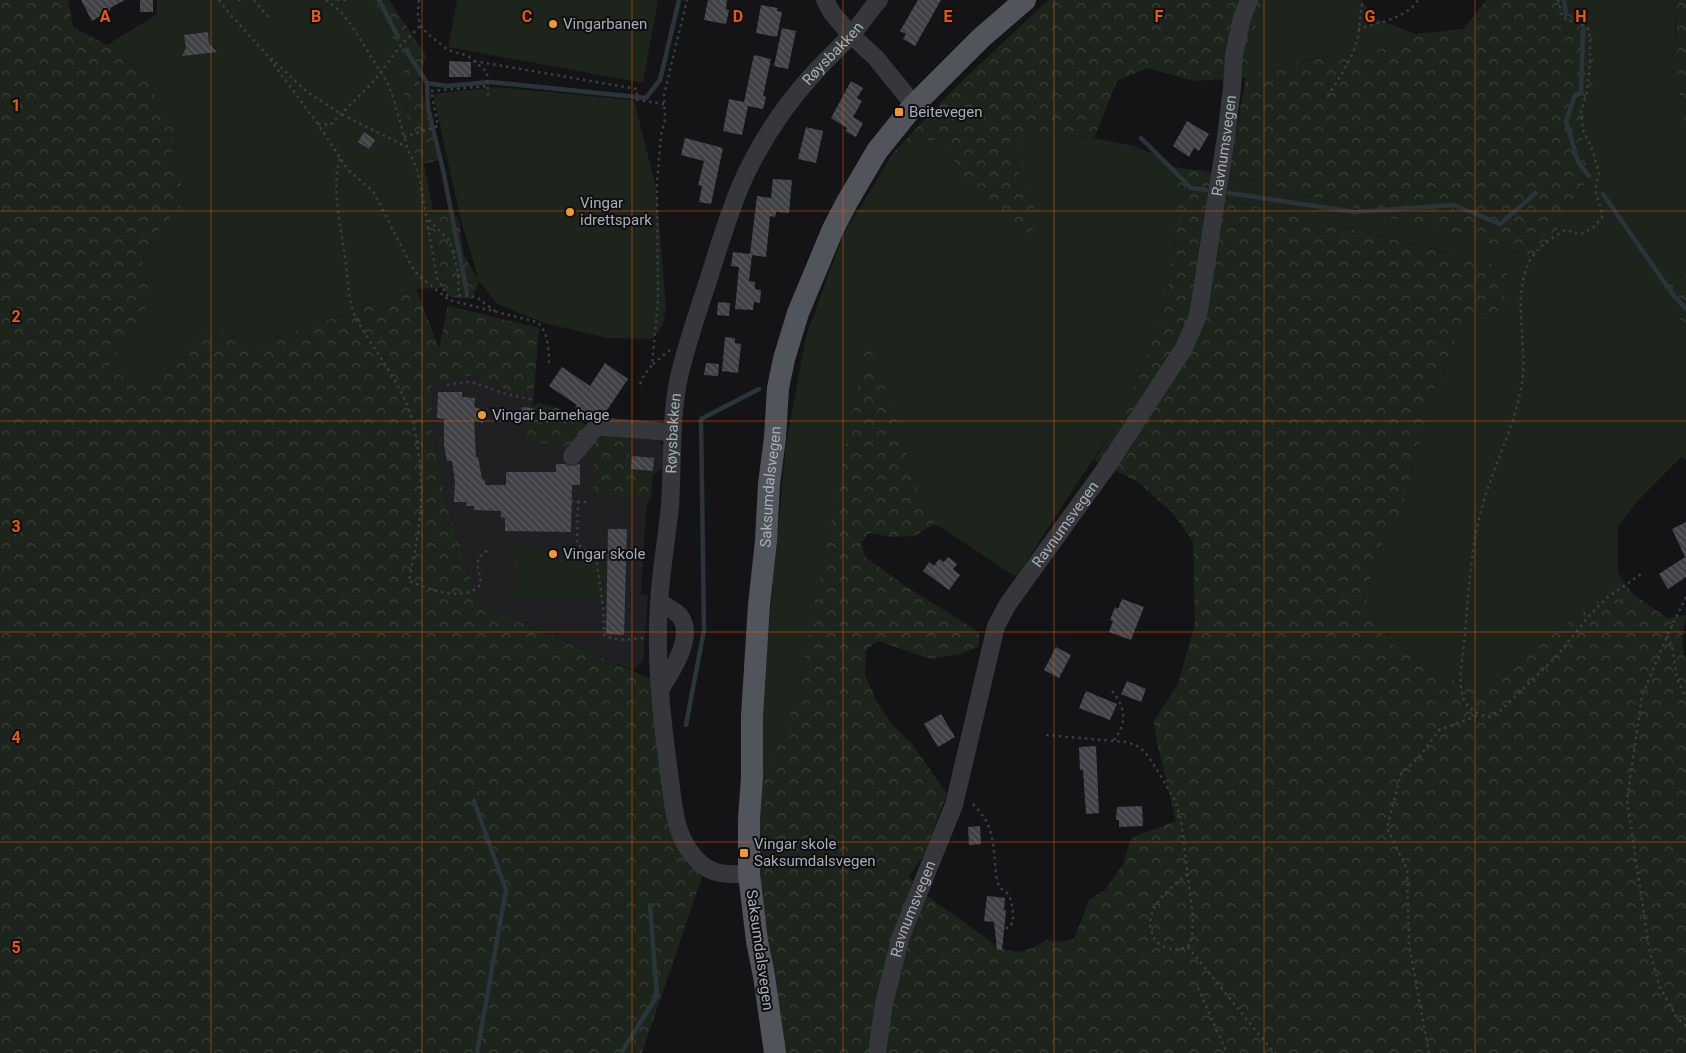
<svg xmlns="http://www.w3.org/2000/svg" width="1686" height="1053" viewBox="0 0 1686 1053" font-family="Roboto,sans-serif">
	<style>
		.built { fill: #202023 }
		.grass { fill: #1c241c }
		.forest { fill: url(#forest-crowns) }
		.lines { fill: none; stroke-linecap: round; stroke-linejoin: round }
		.stream { stroke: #2a3539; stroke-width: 4.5 }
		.building { fill: url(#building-back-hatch) }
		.path { stroke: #3b3e42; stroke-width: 2.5; stroke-dasharray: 2.5 4; stroke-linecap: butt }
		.minor { stroke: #35373b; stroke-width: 18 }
		.major { stroke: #51545a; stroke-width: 22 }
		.grid { fill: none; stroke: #e8590c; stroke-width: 1; stroke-opacity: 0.55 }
		.poi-dot { fill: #f19831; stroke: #0f0f11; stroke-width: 2 }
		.labels { text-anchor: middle; stroke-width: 4; stroke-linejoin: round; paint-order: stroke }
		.poi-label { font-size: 15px; fill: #a6adb6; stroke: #0f0f11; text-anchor: start }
		.street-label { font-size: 15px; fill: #a6adb6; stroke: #0f0f11 }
		.grid-label { font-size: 16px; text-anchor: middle; font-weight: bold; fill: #e8590c; stroke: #0f0f11; stroke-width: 4; stroke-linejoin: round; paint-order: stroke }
	</style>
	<defs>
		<pattern id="forest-crowns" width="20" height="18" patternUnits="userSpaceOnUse" patternTransform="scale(1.25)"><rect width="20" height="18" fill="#1c241c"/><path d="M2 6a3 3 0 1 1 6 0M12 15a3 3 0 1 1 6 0" fill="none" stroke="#3a413b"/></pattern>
		<pattern id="building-back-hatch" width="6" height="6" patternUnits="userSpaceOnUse" patternTransform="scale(1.25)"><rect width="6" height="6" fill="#404246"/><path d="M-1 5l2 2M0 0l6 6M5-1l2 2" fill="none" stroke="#595b5e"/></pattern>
	</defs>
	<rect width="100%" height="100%" fill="#141416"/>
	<path class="built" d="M448,306L539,328L533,407L537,403L561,409L596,432L659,441L664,447L665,467L653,475L651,497L646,507L641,594L648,595L643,661L633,670L498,613L476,595L446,503L432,426L431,392Z"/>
	<path class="grass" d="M157,0H368L376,7L406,64L402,79L411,148L424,164L433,210L426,227C441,246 440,266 441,288L416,289L252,347L223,332L192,337L143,388L108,368L156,289L139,277L145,253L157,232L188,198L170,159L180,123L157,105L150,79L107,45L157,14Z
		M457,0H658L643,83L448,47Z
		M1263,0H1361L1377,19L1415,34L1406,42L1388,48L1312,59L1285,65L1246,78L1248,57Z
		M1565,0H1674L1676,7L1675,31L1678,82L1686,126V276L1676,279L1673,310L1686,326V460L1681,457L1636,503L1618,527V572L1623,581L1542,643L1505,674L1481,689L1466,687L1413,657L1392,644L1374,625L1367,606V589L1384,542L1400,517L1423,432L1425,416L1429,396L1440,379L1453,345L1465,324L1476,318L1490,263L1222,198L1228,174L1541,258L1592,170L1586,156L1580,129L1593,91L1594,44L1588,6L1569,12L1566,8Z
		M496,87L634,100L656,187L666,306L663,325L652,339L607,338L544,323L497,304L479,281L461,220L433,94Z
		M1041,131L1094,138L1133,146L1160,156L1174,167L1178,187L1177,217L1167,298L1154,338L1122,416L1066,500L1018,575H1013L935,524L911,472L903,442L806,648L801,685L757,799L762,701L786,444L806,336L843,235L893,153L915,147L927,140H937L945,147L955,164L1035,210C1032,202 1030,194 1027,187C1017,162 1005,162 1024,136Z
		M514,548L604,549L603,600L513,599Z"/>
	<path class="forest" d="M0,0H68L73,27L107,45L150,79L157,105L180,123L170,159L188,198L157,232L145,253L139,277L157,289L108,368L143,388L192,337L223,332L252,347L416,289L439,348L448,306L539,328L533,395L509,391L474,375L432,383L431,392L432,426L446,503L476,595L498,613L652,679L668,822L678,849L688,865L703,874L642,1053H0Z
		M368,0H389L426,56L419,78L439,160L424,164L411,148L402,79L406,64L376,7Z
		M1048,0H1263L1248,57L1247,77L1285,65L1312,59L1388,48L1406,42L1415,34L1464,29L1486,0H1565L1566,8L1569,12L1588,6L1594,44L1593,91L1580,129L1586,156L1592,170L1541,258L1228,174L1222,198L1490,263L1508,275L1505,297L1493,320L1476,318L1465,324L1453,345L1440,379L1429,396L1425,416L1423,432L1400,517L1384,542L1367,589V606L1374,625L1392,644L1413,657L1466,687L1481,689L1505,674L1542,643L1623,581L1632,593L1667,618L1686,615C1683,630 1680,647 1686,661V1053H781L759,867L757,799L801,685L806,648L867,341L889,397L903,442L911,472L935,524L914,536L892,537L869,533L861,542L865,557L904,585L979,632V646L962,654L931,659L878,641L866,650L865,675L877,702L891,723L912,744L947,794L924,855L909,876L922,892L1001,949L1019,952L1033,948L1046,940L1060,942L1074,939L1089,900L1106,889L1123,864L1131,838L1176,821L1157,743L1154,721L1178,684L1195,624L1193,542L1173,513L1138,482L1094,460L1122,416L1154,338L1167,298L1177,217L1178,187L1174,167L1228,174L1246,78L1194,81L1148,68L1117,81L1094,138L1041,131L1024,136C1021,141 1015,147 1014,153C1012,165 1022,175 1027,186C1034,200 1043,231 1023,239L1018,237C1000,220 984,204 969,184C958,170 951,152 937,140H927L915,147L893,153L956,87Z
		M1674,0H1686V126C1681,104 1677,82 1676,59C1675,44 1678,12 1674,0Z
		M452,209L459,221L464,256L479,281L472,299L452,297L441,288C440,266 441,246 426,227L433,210Z
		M1686,276V326L1673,310L1660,288L1669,277L1676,279Z
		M537,403L561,409L596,432L632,437L627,468L651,474L649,497L595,495L593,485L594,464C580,446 548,444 526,440L533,408Z"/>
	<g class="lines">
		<path class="stream" d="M379,0L398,37
			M1564,0L1566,14
			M1583,30L1581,93L1575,95L1566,121L1578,162L1589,176
			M406,50L427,83L447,86L490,82L646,98L660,80L679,0
			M427,83L428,108L443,170L467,293
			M1141,138L1191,188L1206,190
			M1229,193L1354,212L1454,205L1500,224L1536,193
			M1603,194L1674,296L1686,309
			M686,725L704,630L701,419L759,389
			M474,801L506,890L477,1053
			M621,1053L657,996L650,905"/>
	</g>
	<path class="building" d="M81,0H125L110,8L111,10L92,21Z
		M140,0H153V12H140Z
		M708,0H727L726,9L729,10L726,24L704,20Z
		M918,0H941L915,46L903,39L906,34L900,31Z
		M761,5L778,8L777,11L782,12L777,37L756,33Z
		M782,28L796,31L788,69L774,66Z
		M208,32L209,44L217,52L182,56L186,48L184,35Z
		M754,55L771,59L763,96L766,97L763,109L748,106L742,135L723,131L729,99L744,102Z
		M449,61L471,62V77H449Z
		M851,81L863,88L857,98L862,101L853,117L863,123L856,137L845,131L847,128L831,118Z
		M1187,121L1209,134L1199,151L1194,148L1189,157L1173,146Z
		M806,127L823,131L816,163L798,159Z
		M364,132L375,140L369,149L358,142Z
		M685,138L723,148L711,204L699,202L702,186L698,185L704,161L681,155Z
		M773,179L792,180L789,213L776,212L775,217L770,216L766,257L752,255L749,281L755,282V289L761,290L760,303L754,302L753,310L735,309L739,267L731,266L733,252L750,254L757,196L771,198Z
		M718,302L730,303L729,316L717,315Z
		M725,337L735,338V343L741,344L738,373L722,371Z
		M605,363L628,379L603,416H593L590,418L575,408L577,405L549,386L562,367L590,386Z
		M706,363L719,364L718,376L704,375Z
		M438,392H462V397L475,398L474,407L487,411L483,423L474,420L476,457H478L482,479L485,480V485H506V472H556V464H565L571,466L580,464V485H572L571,532L505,531V518L501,517V511L474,510V506H466L467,502H454L455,481L452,461H447L444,445V419L437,418Z
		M522,407L533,408L530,422L520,421Z
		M632,456L654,458L653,471L631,469Z
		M1686,522V577L1668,589L1659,574L1685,557L1672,529Z
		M608,529H627L624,635L606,634Z
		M948,557L957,564L953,569L960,575L949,590L923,571L929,562L934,566L939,559L944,562Z
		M1122,599L1144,607L1131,640L1109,632L1113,621L1110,620L1115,607L1118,609Z
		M1056,647L1071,655L1059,678L1044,670Z
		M1127,681L1146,689L1141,702L1121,694Z
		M1086,691L1117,704L1110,720L1079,708Z
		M941,714L955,737L938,747L924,724Z
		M1096,746L1099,813L1086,814L1083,770H1080L1079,747Z
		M1142,806L1143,826L1119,827V820H1116L1117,807Z
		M980,826L981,844L969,845L968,827Z
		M987,896L1005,898L1004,910H1006L1002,950H997L994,922L984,921Z"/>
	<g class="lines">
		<path class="path" d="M219,0L229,13L267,55
			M238,0H244
			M254,0L268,17
			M326,0L340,11L352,26L387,82L394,100L407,147L416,167L420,182L437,278L449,298
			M337,0H350
			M419,0L418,15L420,26L429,35L448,50L468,56L487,72L488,97
			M1558,0L1562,15L1567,21H1578L1588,29L1590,37V64L1587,91L1581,112L1583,130L1593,151L1599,173L1595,189L1603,216L1593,228L1581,234L1565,230C1552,238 1536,248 1529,262C1513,297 1526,338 1523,375C1518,417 1499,454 1486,494C1471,539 1469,588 1465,635C1463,665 1447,710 1490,717L1500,711L1555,658L1590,615L1608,597L1644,572
			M1358,29C1378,23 1407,18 1418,0
			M266,54L318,124L348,170L373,191L411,265L418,275L449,300L537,322C549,332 549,352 549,367
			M271,58L307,92L341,114L407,147
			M474,61L637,89V100L664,104
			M1328,96C1339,77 1354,58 1358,36C1360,24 1360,12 1363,0
			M318,124L330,125L374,81L401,45L420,26
			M404,137L438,126L431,91L488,86
			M340,159C331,185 341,229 345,257C348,278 347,300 357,320C374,350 401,383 411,416C421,450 423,490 419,525C417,544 412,563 409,581C429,589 465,604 481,584C480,569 471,561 488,550
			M429,220L450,241L458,272L459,295L476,297L495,311
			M653,364L670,350
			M640,384L644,375L652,365L658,300L657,183L661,135L665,120L664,95L687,0
			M447,385L466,382L476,383L502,393L533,400
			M571,501L589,502
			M578,501L577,544L596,557L603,606L604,635C616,641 629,640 643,638
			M1686,597L1667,636L1642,696L1627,800L1649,948L1659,985L1677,1018L1686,1026
			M1667,636L1672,647L1677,678L1686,698
			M1112,691C1126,707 1127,724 1114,740
			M1046,735L1126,742L1136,745L1145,752L1154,765L1175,800L1181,820L1193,918L1192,938L1188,947C1176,950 1168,951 1158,943C1154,940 1154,938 1152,933C1143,908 1171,888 1188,873
			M973,804C992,823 993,838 995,864C996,871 996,881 1000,887C1000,888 1005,892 1006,892C1013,900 1013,912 1013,922L1008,928H996
			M1188,947L1270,1048L1276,1053
			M1198,988L1227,1053
			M1429,1053L1409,945L1407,869L1387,828L1401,774L1420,756L1439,730L1479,715"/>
		<g class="minor">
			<path d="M825,0L832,13L851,35L876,58L914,105"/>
			<path d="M572,456L597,426C621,429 647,429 672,433"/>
			<path d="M659,602C665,606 674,610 679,615C696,635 672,671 661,688"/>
			<path id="s1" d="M749,874C722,875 706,875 689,850C675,831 673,803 670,780C662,722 655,661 659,603C661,570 667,537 670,505C673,462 670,419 679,377C687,343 698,311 709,278C718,248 728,218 739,189C758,145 784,105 817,70C828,58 840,47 851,35C861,24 869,11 879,0"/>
			<path id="s2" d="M877,1053L884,1003L901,936L954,805L996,626L1008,604L1108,465L1184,348L1198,316L1226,137L1232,88L1234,55L1242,18L1249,0"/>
		</g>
		<path class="major" id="s3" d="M775,1053L764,976L757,941L749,874V818L752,778V716L759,605L766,541L769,484L775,438L778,388L784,359L798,313L833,229L847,202L877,151L914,105L981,38L1025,0"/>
	</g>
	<path class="grid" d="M211,0V1053M422,0V1053M632,0V1053M843,0V1053M1054,0V1053M1264,0V1053M1475,0V1053M0,211H1686M0,421H1686M0,632H1686M0,842H1686"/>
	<g class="poi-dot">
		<circle cx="553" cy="24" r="5"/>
		<rect x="894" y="107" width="10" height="10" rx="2.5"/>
		<circle cx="570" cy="212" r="5"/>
		<circle cx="482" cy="415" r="5"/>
		<circle cx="553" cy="554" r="5"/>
		<rect x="739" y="848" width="10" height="10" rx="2.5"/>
	</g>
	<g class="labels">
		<g class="poi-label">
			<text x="563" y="29">Vingarbanen</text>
			<text x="909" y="117">Beitevegen</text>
			<text x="580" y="208">Vingar<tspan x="580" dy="17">idrettspark</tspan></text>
			<text x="492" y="420">Vingar barnehage</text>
			<text x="563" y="559">Vingar skole</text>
			<text x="754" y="849">Vingar skole<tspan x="754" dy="17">Saksumdalsvegen</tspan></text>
		</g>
		<g class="street-label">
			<text dy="5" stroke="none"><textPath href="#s1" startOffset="910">Røysbakken</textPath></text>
			<text dy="5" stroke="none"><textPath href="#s2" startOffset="988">Ravnumsvegen</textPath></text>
			<text dy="5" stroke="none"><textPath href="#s1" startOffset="490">Røysbakken</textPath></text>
			<text dy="5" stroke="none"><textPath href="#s3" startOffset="569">Saksumdalsvegen</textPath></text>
			<text dy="5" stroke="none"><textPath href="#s2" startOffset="568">Ravnumsvegen</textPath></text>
			<text dy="5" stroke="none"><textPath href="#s2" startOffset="149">Ravnumsvegen</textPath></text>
			<text transform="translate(760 950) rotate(82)" y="5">Saksumdalsvegen</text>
		</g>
	</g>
	<g class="grid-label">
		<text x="105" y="22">A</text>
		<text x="316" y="22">B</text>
		<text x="527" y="22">C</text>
		<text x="738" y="22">D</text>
		<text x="948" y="22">E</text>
		<text x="1159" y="22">F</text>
		<text x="1370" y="22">G</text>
		<text x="1581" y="22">H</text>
		<text x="16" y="111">1</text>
		<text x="16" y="322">2</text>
		<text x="16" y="532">3</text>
		<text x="16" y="743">4</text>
		<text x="16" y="953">5</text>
	</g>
</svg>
